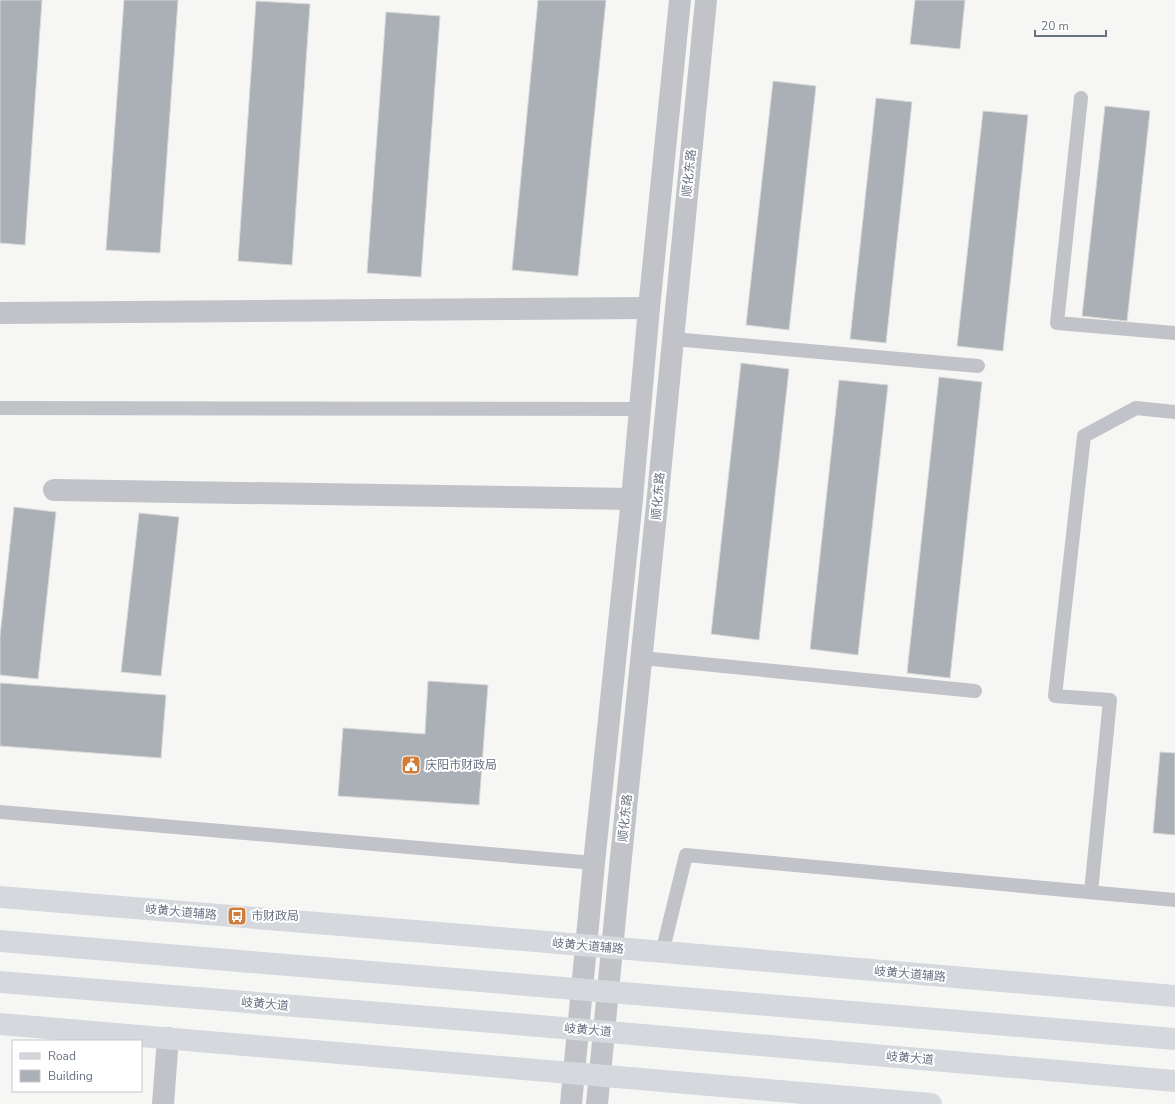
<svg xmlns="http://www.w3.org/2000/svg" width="1175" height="1104" viewBox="0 0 1175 1104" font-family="'Nunito Sans','Noto Sans SC',sans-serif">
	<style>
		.building { fill: #abafb6; stroke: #d8d9d7 }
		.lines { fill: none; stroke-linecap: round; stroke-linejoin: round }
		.service { stroke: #c1c3c8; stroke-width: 14 }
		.minor { stroke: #c1c3c8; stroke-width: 22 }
		.tertiary { stroke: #c1c3c8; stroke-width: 22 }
		.secondary { stroke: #d5d8dc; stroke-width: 22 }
		.primary { stroke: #d5d8dc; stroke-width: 22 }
		.labels { text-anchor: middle; stroke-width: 4; stroke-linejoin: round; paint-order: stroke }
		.street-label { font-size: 12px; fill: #697282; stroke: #fff }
		.poi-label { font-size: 12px; fill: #697282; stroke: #fff; text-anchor: start }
	</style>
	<rect width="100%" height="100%" fill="#f6f7f5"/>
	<path class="building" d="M0,0H42L25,245L0,243Z
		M124,0H178L160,253L106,250Z
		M538,0H606L578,276L512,270Z
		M915,0H965L960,49L910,44Z
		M256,1L310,4L292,265L238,261Z
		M386,12L440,16L421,277L367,273Z
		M773,81L816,86L789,330L746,325Z
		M876,98L912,102L886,343L850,339Z
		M1105,106L1150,111L1127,321L1082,316Z
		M983,111L1028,115L1003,351L957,346Z
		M741,363L789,369L759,640L711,634Z
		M939,377L982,382L950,678L907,673Z
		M839,380L888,385L858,655L810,649Z
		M14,507L56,512L38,679L0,675V636Z
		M139,513L179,517L161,676L121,672Z
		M428,681L488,685L479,805L338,796L343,728L425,734Z
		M0,683L166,695L161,758L0,746Z
		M1160,752L1175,753V835L1153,833Z"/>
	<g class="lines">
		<path class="service" d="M1081,98L1057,323L1175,333
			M673,339L978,366
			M0,408L641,409
			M642,658L975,691
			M0,812L594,863
			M1091,892L1110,700L1055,696L1084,436L1136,408L1175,412
			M662,953L686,855L1175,900"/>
		<path class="minor" d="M0,313L649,308
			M54,490L632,499
			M163,1104L168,1038"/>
		<path class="tertiary" d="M571,1104L594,863L632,499L649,308L680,0
			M597,1104L620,867L657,505L706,0"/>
		<path class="secondary" d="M0,897L524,940L1175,996
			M0,1024L931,1104"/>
		<path class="primary" d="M0,941L1175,1039
			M0,982L516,1024L1175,1081"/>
	</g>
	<defs>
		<g id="civic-square" transform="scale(1)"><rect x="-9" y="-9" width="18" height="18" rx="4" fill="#d07d3b" stroke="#fff"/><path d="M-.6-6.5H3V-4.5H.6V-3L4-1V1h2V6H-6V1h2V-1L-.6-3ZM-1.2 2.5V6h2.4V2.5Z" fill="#fff"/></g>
		<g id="bus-square" transform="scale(1)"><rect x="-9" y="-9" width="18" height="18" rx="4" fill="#d07d3b" stroke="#fff"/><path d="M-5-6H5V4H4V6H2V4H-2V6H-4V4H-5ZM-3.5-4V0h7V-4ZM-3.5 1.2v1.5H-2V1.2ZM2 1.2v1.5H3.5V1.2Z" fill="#fff"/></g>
	</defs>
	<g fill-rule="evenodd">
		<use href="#civic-square" x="411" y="765"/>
		<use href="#bus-square" x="237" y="916"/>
	</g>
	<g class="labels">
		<g class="street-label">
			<text transform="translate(689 173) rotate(-84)" y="4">顺化东路</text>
			<text transform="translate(658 496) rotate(-85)" y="4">顺化东路</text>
			<text transform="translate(625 818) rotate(-84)" y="4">顺化东路</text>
			<text transform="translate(181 912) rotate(5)" y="4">岐黄大道辅路</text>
			<text transform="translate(588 946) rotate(5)" y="4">岐黄大道辅路</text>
			<text transform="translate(910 974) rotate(5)" y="4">岐黄大道辅路</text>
			<text transform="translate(265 1004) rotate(5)" y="4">岐黄大道</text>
			<text transform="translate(588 1030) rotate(5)" y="4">岐黄大道</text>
			<text transform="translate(910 1058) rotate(5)" y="4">岐黄大道</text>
		</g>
		<g class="poi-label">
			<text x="425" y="769">庆阳市财政局</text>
			<text x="251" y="920">市财政局</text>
		</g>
	</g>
	<rect x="12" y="1040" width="130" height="52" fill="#ffffff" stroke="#c3c7cd"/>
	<rect x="20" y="1053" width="20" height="6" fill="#d5d8dc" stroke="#c3c7cd"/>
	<text x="48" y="1060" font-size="12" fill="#697282">Road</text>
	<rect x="20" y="1070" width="20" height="12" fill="#abafb6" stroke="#c3c7cd"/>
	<text x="48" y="1080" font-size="12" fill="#697282">Building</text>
	<path d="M1035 30v6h71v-6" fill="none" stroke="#697282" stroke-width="2"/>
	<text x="1041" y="30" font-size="12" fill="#697282" stroke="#ffffff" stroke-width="3" paint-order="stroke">20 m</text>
</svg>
